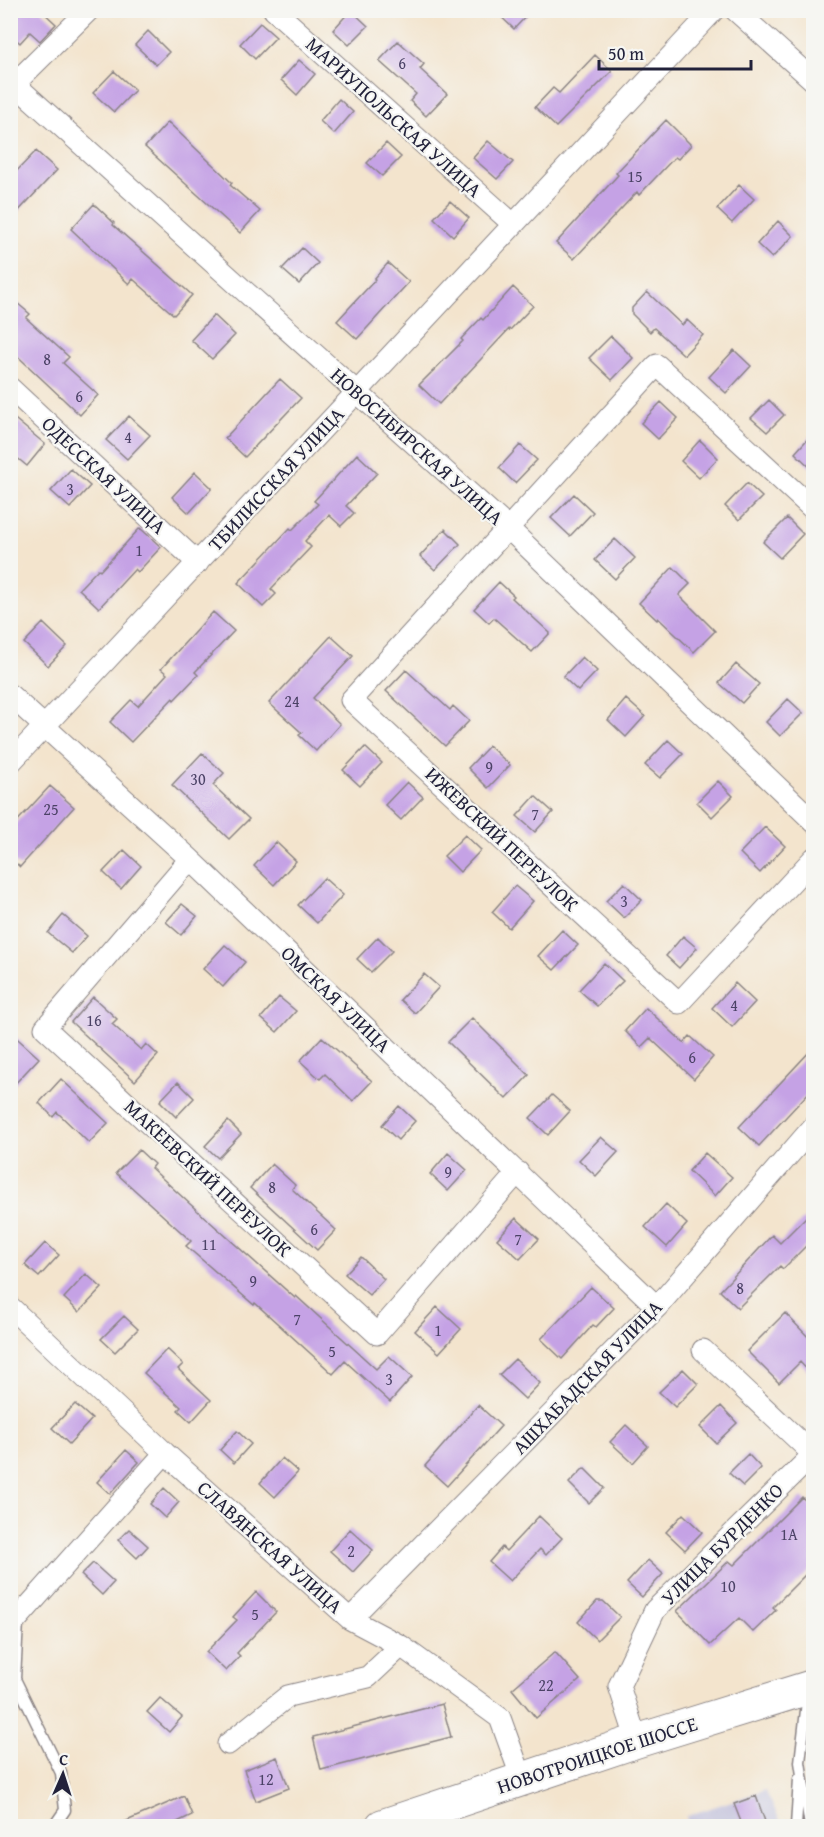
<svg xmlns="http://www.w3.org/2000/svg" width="824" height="1837" viewBox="0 0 824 1837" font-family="'Gentium Book Plus',serif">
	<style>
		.industrial { fill: #c2c1dc }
		.building { fill: #c5a2e5 }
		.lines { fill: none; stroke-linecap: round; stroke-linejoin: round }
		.service-casing { stroke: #8a8384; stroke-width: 13 }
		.minor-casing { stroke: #8a8384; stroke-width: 23 }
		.primary-casing { stroke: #8a8384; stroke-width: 35 }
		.service { stroke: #fff; stroke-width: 10 }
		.minor { stroke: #fff; stroke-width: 21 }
		.primary { stroke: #fff; stroke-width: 33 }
		.labels { text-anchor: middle; stroke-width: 4.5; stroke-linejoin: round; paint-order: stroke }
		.number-label { font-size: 16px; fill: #4b4266 }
		.street-label { font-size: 20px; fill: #22223b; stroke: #f6f6f2 }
	</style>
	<rect width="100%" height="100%" fill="#f6f6f2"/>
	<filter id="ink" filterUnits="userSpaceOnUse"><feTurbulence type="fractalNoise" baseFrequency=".0167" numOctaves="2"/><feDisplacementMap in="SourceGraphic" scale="12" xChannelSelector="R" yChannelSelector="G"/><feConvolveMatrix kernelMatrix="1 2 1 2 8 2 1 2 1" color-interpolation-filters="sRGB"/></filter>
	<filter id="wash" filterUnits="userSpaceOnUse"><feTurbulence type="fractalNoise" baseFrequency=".008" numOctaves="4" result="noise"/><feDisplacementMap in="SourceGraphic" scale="24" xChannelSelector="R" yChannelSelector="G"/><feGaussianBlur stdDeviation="1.35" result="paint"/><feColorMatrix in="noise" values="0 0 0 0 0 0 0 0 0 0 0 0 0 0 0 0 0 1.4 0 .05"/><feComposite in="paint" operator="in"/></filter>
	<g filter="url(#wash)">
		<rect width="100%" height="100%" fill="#f3e4cd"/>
		<path class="industrial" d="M765,1790L783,1826H689L686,1816Z"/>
		<g id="blocks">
			<path class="building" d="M10,10H41L56,24L40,41L30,32L20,43L10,34Z
				M351,10L368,26L349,45L333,30Z
				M494,10H532L514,29Z
				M260,23L276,37L255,59L240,44Z
				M148,31L169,52L156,65L135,45Z
				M398,41L424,64L420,69L447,94L426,116L410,101L416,94L379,61Z
				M595,55L612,71L556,127L535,107L553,88L559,93Z
				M299,60L315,74L297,95L281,80Z
				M114,71L135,90L114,112L93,93Z
				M339,99L353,112L334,134L320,121Z
				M666,120L691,145L678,159L675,157L639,195L637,192L574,259L556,243L618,175L616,173Z
				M168,122L232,183L230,185L260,211L240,233L145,147Z
				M488,141L513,162L497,179L473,158Z
				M386,143L401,157L382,176L367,163Z
				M36,151L57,170L10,220V178Z
				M739,185L754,199L732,223L717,209Z
				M450,201L469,218L453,236L434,218Z
				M94,204L114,223L113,225L192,295L174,315L133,279L129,284L71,229Z
				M778,221L793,236L772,258L757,244Z
				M302,248L318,263L299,284L282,269Z
				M388,263L409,282L357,339L337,321L375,280L374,279Z
				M513,287L533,306L510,330L509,329L439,404L419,385L463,341L461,339L481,318L483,320Z
				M647,292L682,325L687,320L703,335L684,355L654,328L650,332L632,314V308Z
				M10,297L30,314L26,318L69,357L63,363L98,395L80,415L10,349Z
				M214,315L235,335L212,359L191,340Z
				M611,336L633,358L612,380L589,358Z
				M734,350L751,366L726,393L709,377Z
				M280,379L301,398L245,457L225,438Z
				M769,400L784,415L767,432L751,418Z
				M661,402L678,418L658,439L641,423Z
				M10,415L45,444L27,466L10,452Z
				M129,416L150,435L127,459L106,440Z
				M813,433V470L795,453Z
				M700,440L718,458L699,478L681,461Z
				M520,445L537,460L515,483L499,468Z
				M357,454L377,473L346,506L354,513L341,526L329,515L305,541L311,547L271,589L276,594L263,607L238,583L290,528L292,530L318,504L314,501Z
				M71,469L90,486L70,508L51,491Z
				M195,472L212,488L189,513L172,497Z
				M747,483L762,497L739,520L725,506Z
				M574,494L593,512L570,536L551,518Z
				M787,518L803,534L780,558L763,542Z
				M140,528L161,547L138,572L135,569L99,608L79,589L98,569L100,571Z
				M445,529L460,544L435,570L420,556Z
				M615,539L635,558L615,579L595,560Z
				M673,567L690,584L679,595L715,631L694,652L658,618L657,620L639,603Z
				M499,582L514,596L512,598L550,633L532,652L494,618L489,623L474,609Z
				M213,612L234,631L195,672L198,675L174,700L173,698L131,742L110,722L131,700L138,706L167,674L161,669Z
				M43,623L67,646L48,666L24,643Z
				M331,636L353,656L313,698L340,724L316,751L299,735L302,733L269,703Z
				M582,657L597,671L578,691L563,677Z
				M736,664L759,684L742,703L719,683Z
				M406,670L450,710L453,706L469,721L445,746L386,691Z
				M626,699L645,716L626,737L608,720Z
				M788,699L803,713L780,736L766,722Z
				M668,740L683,754L660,778L645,765Z
				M489,746L510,765L488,788L468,768Z
				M365,747L382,763L360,786L343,770Z
				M202,753L224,773L213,785L249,819L229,839L172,785Z
				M718,781L733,796L712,817L697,802Z
				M407,782L423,797L401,820L385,805Z
				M50,786L74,807L20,867L10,858V829Z
				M535,796L553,812L535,832L517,816Z
				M765,827L785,846L760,873L740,853Z
				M465,835L481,850L460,872L444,856Z
				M276,842L296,861L274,885L254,866Z
				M124,850L141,866L121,889L103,872Z
				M324,878L343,895L317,923L298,905Z
				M624,883L642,900L624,918L606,901Z
				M515,886L533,901L509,928L492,912Z
				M182,904L197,916L181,935L166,922Z
				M63,915L87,936L72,953L48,933Z
				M562,930L578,945L554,970L538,956Z
				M683,936L697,948L679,968L666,956Z
				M378,937L392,951L371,972L357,959Z
				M225,945L245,962L223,987L203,969Z
				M604,963L623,981L597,1006L579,990Z
				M424,974L439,987L415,1013L400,1000Z
				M735,983L755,1002L732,1027L712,1008Z
				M93,997L117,1019L112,1024L141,1050L146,1044L158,1055L135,1081L71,1022Z
				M279,997L296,1011L277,1032L261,1018Z
				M646,1008L684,1043L690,1036L713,1057L694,1079L650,1038L641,1047L625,1031Z
				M472,1018L529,1075L506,1099L448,1042Z
				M10,1032L39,1058L10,1089Z
				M322,1037L372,1081L353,1101L325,1074L320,1079L300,1061Z
				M813,1048V1088L759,1146L739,1127Z
				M61,1079L108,1123L89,1143L57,1112L53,1117L39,1103Z
				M178,1082L194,1098L176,1117L160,1101Z
				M552,1095L570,1111L548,1135L530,1118Z
				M399,1106L415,1121L398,1140L382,1125Z
				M228,1121L241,1134L218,1158L205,1146Z
				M601,1137L618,1152L596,1176L579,1160Z
				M139,1150L154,1164L151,1168L190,1204L295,1298L296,1296L376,1369L389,1356L412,1377L390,1402L345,1361L333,1374L255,1303L254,1305L186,1246L191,1241L116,1173Z
				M448,1153L467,1170L448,1191L430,1174Z
				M705,1153L732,1177L715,1196L689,1171Z
				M272,1164L295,1185L292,1189L336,1230L317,1250L250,1188Z
				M666,1204L687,1224L667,1247L645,1227Z
				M813,1210V1239L783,1269L780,1266L738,1308L720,1291L772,1235L780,1243Z
				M516,1218L539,1239L520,1259L497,1239Z
				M45,1243L59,1255L39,1277L25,1265Z
				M361,1257L384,1279L369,1295L345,1274Z
				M86,1274L102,1288L79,1312L64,1298Z
				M591,1287L614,1308L596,1327L593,1325L562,1359L541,1339Z
				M437,1307L461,1329L439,1353L415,1331Z
				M785,1313L813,1342V1376L800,1362L779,1383L747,1351Z
				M124,1316L138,1329L115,1352L101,1339Z
				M167,1349L183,1364L178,1369L211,1400L191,1422L178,1410L181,1407L144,1373Z
				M515,1359L540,1383L525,1399L499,1375Z
				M683,1369L698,1384L675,1407L659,1392Z
				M75,1404L92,1419L69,1444L52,1428Z
				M478,1405L501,1426L447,1486L425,1466Z
				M721,1406L737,1423L716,1443L700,1427Z
				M626,1425L648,1446L633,1463L610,1442Z
				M237,1431L251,1444L234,1463L220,1450Z
				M126,1450L139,1462L110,1494L97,1482Z
				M748,1454L761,1468L743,1486L729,1473Z
				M282,1458L298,1472L275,1497L260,1483Z
				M584,1468L604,1488L589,1503L569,1483Z
				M164,1488L179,1502L165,1518L150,1504Z
				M802,1497L813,1508V1567L773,1607L776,1610L753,1632L739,1618L710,1645L677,1611L729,1561L734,1565Z
				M683,1514L702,1532L685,1550L666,1532Z
				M539,1516L562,1538L546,1555L540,1549L510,1581L489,1562L502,1547L506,1551Z
				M129,1529L148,1546L137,1558L118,1540Z
				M350,1529L373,1550L353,1572L330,1551Z
				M648,1560L663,1574L642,1597L627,1583Z
				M93,1563L114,1582L102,1595L81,1575Z
				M256,1592L276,1612L237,1653L240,1656L226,1671L206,1652L237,1620L233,1617Z
				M597,1601H603L620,1617L597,1640L578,1622Z
				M555,1652L580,1680L536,1718L512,1689Z
				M160,1698L182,1717L169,1732L147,1712Z
				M442,1704L451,1737L321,1770L313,1737Z
				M277,1757L289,1788L256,1801L244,1770Z
				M184,1796L192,1815L167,1827H113Z
				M756,1796L767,1827H743L734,1804Z"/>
		</g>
	</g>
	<g filter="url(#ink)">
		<use href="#blocks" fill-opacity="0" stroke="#8a8384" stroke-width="1.5"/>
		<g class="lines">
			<g class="service-casing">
				<path id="service" d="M18,1622L15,1679L61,1773L65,1810L54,1826
					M808,1693L800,1762L810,1826
					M796,1826L799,1779"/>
			</g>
			<g class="minor-casing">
				<path id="minor" d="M274,10L513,224
					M735,10L814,81
					M10,80L508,528L814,822
					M10,88L89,10
					M10,388L198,563
					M814,510L657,365L351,700L679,1003L814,858
					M10,695L190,859L657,1307
					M10,763L714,10
					M190,859L45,1028L377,1334L518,1172
					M10,1307L165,1453L350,1619L401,1646L500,1718L522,1779
					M703,1350L814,1455
					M350,1619L657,1307L814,1126
					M10,1627L165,1453
					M637,1741L619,1686L655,1610L814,1454
					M228,1744L288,1696L368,1677L401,1646"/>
			</g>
			<g class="primary-casing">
				<path id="primary" d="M382,1826L637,1741L814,1686"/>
			</g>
			<use href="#service" class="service"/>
			<use href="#minor" class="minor"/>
			<use href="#primary" class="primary"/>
		</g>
	</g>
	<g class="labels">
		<g class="number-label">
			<text x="402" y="69">6</text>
			<text x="635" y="182">15</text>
			<text x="47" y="365">8</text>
			<text x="79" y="402">6</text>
			<text x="128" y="443">4</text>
			<text x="70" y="495">3</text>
			<text x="139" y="556">1</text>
			<text x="292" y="707">24</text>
			<text x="489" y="773">9</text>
			<text x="198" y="785">30</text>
			<text x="51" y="815">25</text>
			<text x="535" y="820">7</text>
			<text x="624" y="907">3</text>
			<text x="734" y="1011">4</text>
			<text x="94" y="1026">16</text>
			<text x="692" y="1063">6</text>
			<text x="448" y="1178">9</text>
			<text x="272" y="1193">8</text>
			<text x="314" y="1235">6</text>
			<text x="518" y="1245">7</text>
			<text x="209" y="1250">11</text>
			<text x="253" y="1287">9</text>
			<text x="740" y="1294">8</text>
			<text x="297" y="1325">7</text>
			<text x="438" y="1336">1</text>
			<text x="332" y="1357">5</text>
			<text x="389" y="1385">3</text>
			<text x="789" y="1540">1А</text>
			<text x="351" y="1557">2</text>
			<text x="728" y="1592">10</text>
			<text x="255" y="1620">5</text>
			<text x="546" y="1691">22</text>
			<text x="266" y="1785">12</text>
		</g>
		<g class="street-label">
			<text transform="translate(394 117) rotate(42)" y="7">МАРИУПОЛЬСКАЯ УЛИЦА</text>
			<text transform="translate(417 446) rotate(42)" y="7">НОВОСИБИРСКАЯ УЛИЦА</text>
			<text transform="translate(104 475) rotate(43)" y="7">ОДЕССКАЯ УЛИЦА</text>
			<text transform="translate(276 479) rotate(-47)" y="7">ТБИЛИССКАЯ УЛИЦА</text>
			<text transform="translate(502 839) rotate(43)" y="7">ИЖЕВСКИЙ ПЕРЕУЛОК</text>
			<text transform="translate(336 999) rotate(44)" y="7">ОМСКАЯ УЛИЦА</text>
			<text transform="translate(208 1178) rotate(43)" y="7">МАКЕЕВСКИЙ ПЕРЕУЛОК</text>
			<text transform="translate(587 1377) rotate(-46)" y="7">АШХАБАДСКАЯ УЛИЦА</text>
			<text transform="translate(722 1544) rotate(-45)" y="7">УЛИЦА БУРДЕНКО</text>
			<text transform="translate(270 1547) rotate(42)" y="7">СЛАВЯНСКАЯ УЛИЦА</text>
			<text transform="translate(597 1755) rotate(-18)" y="7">НОВОТРОИЦКОЕ ШОССЕ</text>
		</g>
	</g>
	<rect width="824" height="1837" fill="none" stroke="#f6f6f2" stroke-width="36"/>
	<g transform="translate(63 1774) rotate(3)" stroke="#f6f6f2" stroke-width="4.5" paint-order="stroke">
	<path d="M0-4.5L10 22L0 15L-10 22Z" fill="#22223b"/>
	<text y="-9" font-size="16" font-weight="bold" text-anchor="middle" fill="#22223b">С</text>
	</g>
	<path d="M599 60v9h152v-9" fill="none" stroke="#22223b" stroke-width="3"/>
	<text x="608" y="60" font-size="18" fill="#22223b" stroke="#f6f6f2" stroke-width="4.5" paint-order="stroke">50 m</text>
</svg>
